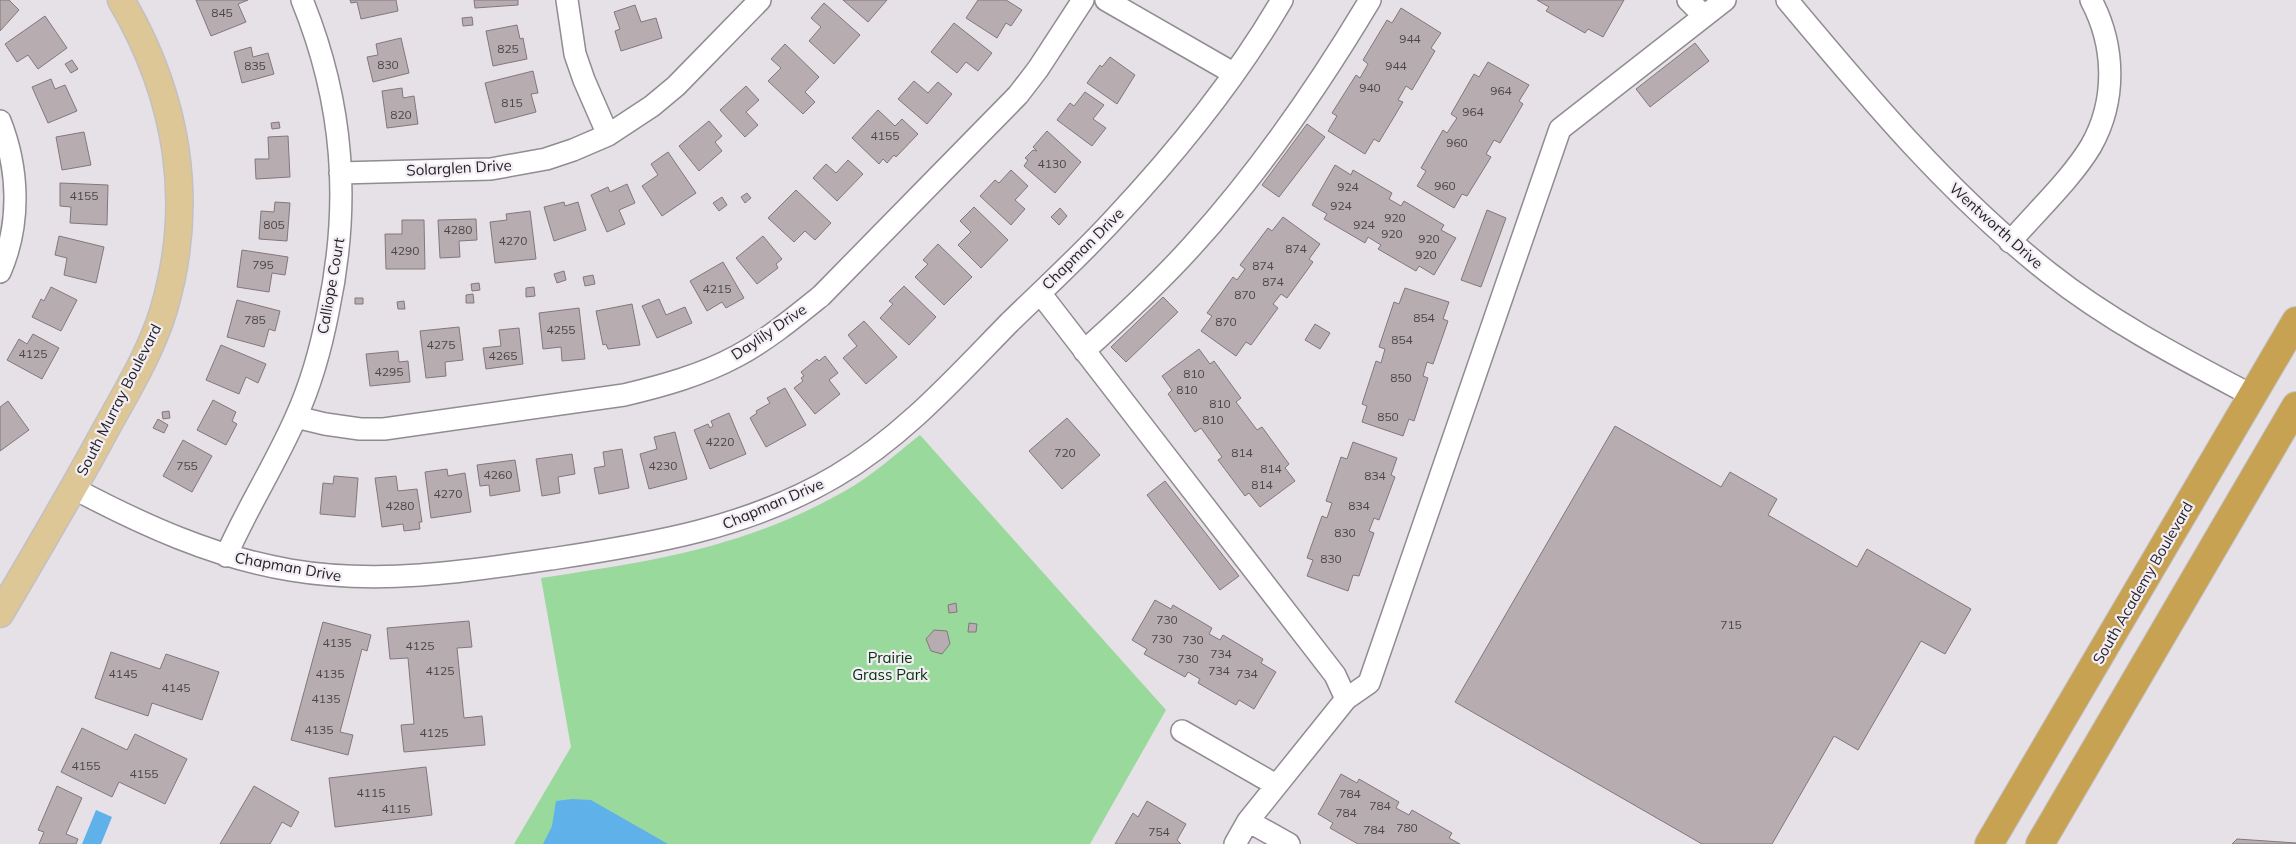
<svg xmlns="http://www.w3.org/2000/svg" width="2296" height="844" viewBox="0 0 2296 844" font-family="Mulish,sans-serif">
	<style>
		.green { fill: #9ad99c }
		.water { fill: #5fb1e9 }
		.building { fill: #b7adb0; stroke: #82787b }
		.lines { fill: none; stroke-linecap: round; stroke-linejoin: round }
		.minor-casing { stroke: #918b92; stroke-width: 24 }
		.major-casing { stroke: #c2c1c2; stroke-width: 29 }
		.highway-casing { stroke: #c2c1c2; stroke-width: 30 }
		.minor { stroke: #fff; stroke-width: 21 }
		.major { stroke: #ddc797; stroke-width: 26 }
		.highway { stroke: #c7a252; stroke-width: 28 }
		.labels { text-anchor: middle; stroke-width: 4.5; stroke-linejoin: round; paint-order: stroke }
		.number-label { font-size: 12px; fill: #4a4648 }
		.street-label { font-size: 15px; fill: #252326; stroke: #f3edf5 }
		.park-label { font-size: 15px; fill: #013409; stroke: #f3edf5 }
	</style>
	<rect width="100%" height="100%" fill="#e6e0e7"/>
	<path class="green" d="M920,435L1166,710L1090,844H514L571,747L541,578C655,561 749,547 850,488C875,473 897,453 920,435Z"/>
	<path class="water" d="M572,799L591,800L668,844H543L552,826L556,801Z
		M96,810L112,817L101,844H82Z"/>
	<path class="building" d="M0,0H9L19,10L0,31Z
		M196,0H248L238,4L246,22L211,36Z
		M350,0H396L398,11L361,19L357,2L351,3Z
		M474,0H518V5L475,8Z
		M843,0H887L868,22Z
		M978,0H1006L1022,10L1011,26L1006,23L997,38L966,18Z
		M1537,0H1624L1603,37L1588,29L1585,33L1546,11L1549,7Z
		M824,3L860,35L834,64L809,41L821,27L811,18Z
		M635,5L641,22L656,18L662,38L621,51L615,31L620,29L614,12Z
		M1401,8L1441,33L1431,48L1435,51L1412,90L1406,86L1398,100L1403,102L1379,142L1374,139L1365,154L1328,131L1337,116L1332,113L1356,75L1360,78L1368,64L1363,60L1387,20L1392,23Z
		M45,16L67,48L38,69L28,55L17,62L5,44Z
		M472,17L473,25L463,26L462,18Z
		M954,23L992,53L978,71L966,62L957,73L931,52Z
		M517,25L520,39L523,38L527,59L493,66L486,31Z
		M401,38L409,73L373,82L367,57L378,55L376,44Z
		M1695,43L1709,61L1650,107L1636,89Z
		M785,44L819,77L805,92L815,102L803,114L768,81L781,68L771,59Z
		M251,47L253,57L268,53L274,74L242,83L234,52Z
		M1110,57L1135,75L1117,104L1087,83L1100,65L1102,67Z
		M72,60L78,69L71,73L65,64Z
		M1488,62L1529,85L1519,101L1523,104L1500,143L1494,140L1486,154L1491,157L1467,196L1462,194L1454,208L1417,186L1426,171L1421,168L1443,130L1447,133L1457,118L1451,114L1474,74L1479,77Z
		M533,71L538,93L531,94L536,112L495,123L485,83Z
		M51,79L55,89L65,85L77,111L48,123L32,87Z
		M914,81L928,93L938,82L952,94L927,124L898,99Z
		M746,86L759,100L746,112L758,125L745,137L720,110Z
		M402,88L403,98L414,96L418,124L387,128L382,91Z
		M1085,92L1104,105L1093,119L1106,128L1092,146L1057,120L1070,103L1074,106Z
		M878,110L895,126L902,119L918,134L896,157L894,155L887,163L883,159L879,164L852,138Z
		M709,121L722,136L715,142L722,151L699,171L679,146Z
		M279,122L280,128L272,129L271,123Z
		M1307,124L1325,137L1279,197L1262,185Z
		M1047,131L1081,162L1055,193L1024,166L1028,160L1025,158L1033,150L1037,151L1033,147Z
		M84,132L91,165L62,170L56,137Z
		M288,136L290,177L256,179L255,159H269L268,137Z
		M668,152L696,193L662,216L642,186L658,175L651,164Z
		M848,160L863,174L837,201L813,178L826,164L836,173Z
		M1335,165L1351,175L1353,170L1392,193L1389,199L1401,206L1404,201L1444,225L1441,230L1456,238L1434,275L1419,266L1416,271L1378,249L1381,245L1368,237L1365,243L1324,219L1327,214L1312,205Z
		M1011,170L1028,186L1015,200L1025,209L1011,225L980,196L995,180L999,183Z
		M60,183L108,185L107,225L70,223L71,207L60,206Z
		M627,184L635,203L619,210L625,224L607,232L591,195L608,187L610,192Z
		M796,190L831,223L815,240L805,231L794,242L768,218Z
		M747,193L751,198L745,203L741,197Z
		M722,197L727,205L719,211L713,203Z
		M275,202L290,203L287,241L259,239L261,211L274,212Z
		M564,202L565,206L578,202L586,230L554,241L544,207Z
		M974,207L1008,240L981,268L958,245L971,232L960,221Z
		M1060,208L1067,216L1059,225L1051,217Z
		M1487,210L1506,218L1481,287L1461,280Z
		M530,211L536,259L495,263L490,222L507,220L506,214Z
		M1283,217L1320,244L1309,259L1313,262L1287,298L1281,294L1273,304L1278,308L1251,345L1246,342L1236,356L1201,331L1212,316L1207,313L1233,277L1237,280L1245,269L1240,265L1268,228L1272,231Z
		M476,219L477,240L459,241L460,257L440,258L438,220Z
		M402,220H424L425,269H386L385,234H402Z
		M59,236L104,247L96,283L64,275L67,258L55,255Z
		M763,236L782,259L776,264L778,268L757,284L736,258Z
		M938,244L972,277L944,305L915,277L928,264L923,260Z
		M242,250L288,257L285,275L272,273L269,292L237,287Z
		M723,262L744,298L726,308L722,302L707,311L690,281Z
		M564,271L566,280L557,283L554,274Z
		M593,275L595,284L585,286L583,277Z
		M479,283L480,290L472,291L471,284Z
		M904,286L936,317L909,345L880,318L893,304L889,301Z
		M51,287L77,300L61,331L32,317L41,299L44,301Z
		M534,287L535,296L526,297V288Z
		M1405,288L1449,302L1443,319L1448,321L1433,364L1427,362L1423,376L1428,378L1414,421L1409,419L1403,436L1362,422L1367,406L1362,404L1376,361L1381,363L1385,349L1379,347L1394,302L1399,304Z
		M473,294L474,303H466V295Z
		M1163,297L1178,312L1126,362L1111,347Z
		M355,298H363V304H355Z
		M659,299L666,315L685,307L692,323L657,338L642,306Z
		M237,300L280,311L275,331L269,329L264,347L227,337Z
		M404,301L405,309H398L397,302Z
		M632,304L640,345L608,349L606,344L603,345L596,311Z
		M579,308L585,359L562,361L561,347L543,349L539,313Z
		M864,321L897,357L866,384L843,358L857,346L848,335Z
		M1315,324L1330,333L1320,349L1305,340Z
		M459,327L463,360L445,362L446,376L426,378L420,331Z
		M519,328L523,364L486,369L483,348L501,346L499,330Z
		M33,334L59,348L42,379L7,360L19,339L27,344Z
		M221,345L266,364L258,383L246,377L239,394L206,380Z
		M1199,349L1210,364L1214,361L1241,398L1236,402L1257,430L1262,427L1289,464L1285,468L1295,481L1260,507L1249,493L1245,496L1218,460L1222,457L1201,428L1195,432L1168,394L1172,390L1162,376Z
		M398,351L399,362L408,361L410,382L370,386L366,354Z
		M825,356L838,373L829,380L840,394L815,414L794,388L803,381L801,378L804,376L801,372L817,359L819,361Z
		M785,388L806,425L766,447L750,418L757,413L756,411L770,403L767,398Z
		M213,400L236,412L232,421L237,424L226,445L197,430Z
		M8,401L29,430L0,451V407Z
		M169,411L170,418L163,419L162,412Z
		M729,413L746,454L710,469L694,430L708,424L710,428L713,426L711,421Z
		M1067,418L1100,455L1062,489L1029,451Z
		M158,419L168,425L164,433L153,428Z
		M1615,426L1721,487L1730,472L1777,499L1768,515L1857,567L1867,549L1971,609L1945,654L1921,641L1858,750L1834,736L1772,844H1702L1455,702Z
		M675,432L687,479L649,489L640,454L657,449L654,437Z
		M183,440L212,456L192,492L163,476Z
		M1353,442L1397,458L1391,475L1395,477L1379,520L1374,518L1369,531L1374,533L1359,576L1353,575L1348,591L1307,576L1313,560L1307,558L1322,516L1327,518L1332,503L1326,501L1341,457L1347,459Z
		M622,449L629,488L599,494L594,468L605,466L603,452Z
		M572,454L575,474L558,477L560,493L542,496L536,459Z
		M515,460L520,491L490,496L489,485L480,486L477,465Z
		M447,469L448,476L465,473L471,512L431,518L425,472Z
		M334,476L358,478L355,517L320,514L323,483L333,484Z
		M396,476L398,491L417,489L422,522H419L420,529L404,531L403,524L382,527L375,478Z
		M1165,481L1239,576L1220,590L1147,495Z
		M1155,600L1171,609L1173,605L1212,628L1209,634L1220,640L1223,635L1263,659L1261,663L1276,672L1254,709L1239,700L1236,705L1198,683L1200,679L1188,672L1185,677L1144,654L1147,649L1132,640Z
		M956,603L957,612L949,613L948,605Z
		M469,621L472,647L457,648L464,718L482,716L485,745L404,752L401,725L414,724L408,658L390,659L387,628Z
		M323,622L371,635L367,651L362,649L340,732L353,735L348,755L291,740Z
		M969,623L977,624L976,632H968Z
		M934,630L947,631L950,644L942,654L931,651L926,639Z
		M111,652L160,669L166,654L219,672L202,720L152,703L148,716L95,698Z
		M82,728L127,750L135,734L187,759L165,804L119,782L112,797L61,772Z
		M426,767L432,815L335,827L329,778Z
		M1341,774L1357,783L1359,779L1399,802L1396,808L1409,815L1412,810L1452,833L1449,838L1460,844H1358L1330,828L1333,823L1318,814Z
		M57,786L82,798L66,834L78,839L76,844H39L44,832L38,830Z
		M254,786L299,812L291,827L282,822L270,844H220Z
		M1147,801L1186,824L1177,840L1181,844H1115L1133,813L1138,817Z
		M2237,839L2296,843V844H2232Z"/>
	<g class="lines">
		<g class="minor-casing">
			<path id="minor" d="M567,0L575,54L584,80L608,135
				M1106,0L1233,73
				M1688,0L1704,16
				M1787,0C1868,97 1949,194 2049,273C2111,322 2183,359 2253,396
				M0,121C19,169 21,224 0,272
				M340,173L491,169L546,159L573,150L608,135L652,106L676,86L760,0
				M2010,242C2035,213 2072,178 2091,146C2117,100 2115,45 2091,0
				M1040,293L1335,675L1346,699
				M1084,351C1122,317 1159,283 1193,245C1261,170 1318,87 1370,0
				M296,417L325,424L360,429H384L624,395C662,386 702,375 737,356C767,340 795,317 821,296L1018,95L1038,69L1083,0
				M73,488C143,525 213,557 290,570C378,585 464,572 551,559C651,544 748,528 836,476C904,436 956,377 1010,322C1045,288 1081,255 1114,219C1176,153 1236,79 1282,0
				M226,556C247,508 275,465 296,417C311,384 321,348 328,312C351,204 344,103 302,0
				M1182,731L1276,785
				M1248,821L1289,844
				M1235,844L1248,821L1346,699L1369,683L1560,129L1725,0"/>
		</g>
		<g class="major-casing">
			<path id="major" d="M0,614C34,556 68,499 100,440C122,399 149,357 163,312C196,203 178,97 121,0"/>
		</g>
		<g class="highway-casing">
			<path id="highway" d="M1989,844L2296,321
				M2040,844L2296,406"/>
		</g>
		<use href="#minor" class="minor"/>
		<use href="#major" class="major"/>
		<use href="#highway" class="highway"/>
	</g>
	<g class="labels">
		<g class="number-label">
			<text x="222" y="17">845</text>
			<text x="1410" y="43">944</text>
			<text x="508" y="53">825</text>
			<text x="388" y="69">830</text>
			<text x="255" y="70">835</text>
			<text x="1396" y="70">944</text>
			<text x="1370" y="92">940</text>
			<text x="1501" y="95">964</text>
			<text x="512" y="107">815</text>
			<text x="1473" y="116">964</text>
			<text x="401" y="119">820</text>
			<text x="885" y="140">4155</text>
			<text x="1457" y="147">960</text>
			<text x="1052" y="168">4130</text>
			<text x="1445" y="190">960</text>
			<text x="1348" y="191">924</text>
			<text x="84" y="200">4155</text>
			<text x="1341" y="210">924</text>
			<text x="1395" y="222">920</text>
			<text x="274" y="229">805</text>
			<text x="1364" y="229">924</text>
			<text x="458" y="234">4280</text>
			<text x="1392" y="238">920</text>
			<text x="1429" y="243">920</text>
			<text x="513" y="245">4270</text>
			<text x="1296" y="253">874</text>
			<text x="405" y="255">4290</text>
			<text x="1426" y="259">920</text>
			<text x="263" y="269">795</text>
			<text x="1263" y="270">874</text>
			<text x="1273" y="286">874</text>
			<text x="717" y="293">4215</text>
			<text x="1245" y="299">870</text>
			<text x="1424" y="322">854</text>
			<text x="255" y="324">785</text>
			<text x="1226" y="326">870</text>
			<text x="561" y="334">4255</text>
			<text x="1402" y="344">854</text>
			<text x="441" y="349">4275</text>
			<text x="33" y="358">4125</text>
			<text x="503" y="360">4265</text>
			<text x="389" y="376">4295</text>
			<text x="1194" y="378">810</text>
			<text x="1401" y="382">850</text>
			<text x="1187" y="394">810</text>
			<text x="1220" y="408">810</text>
			<text x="1388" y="421">850</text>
			<text x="1213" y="424">810</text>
			<text x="720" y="446">4220</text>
			<text x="1065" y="457">720</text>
			<text x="1242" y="457">814</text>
			<text x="187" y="470">755</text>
			<text x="663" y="470">4230</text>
			<text x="1271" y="473">814</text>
			<text x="498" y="479">4260</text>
			<text x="1375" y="480">834</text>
			<text x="1262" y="489">814</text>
			<text x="448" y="498">4270</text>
			<text x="400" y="510">4280</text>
			<text x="1359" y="510">834</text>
			<text x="1345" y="537">830</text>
			<text x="1331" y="563">830</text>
			<text x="1167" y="624">730</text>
			<text x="1731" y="629">715</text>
			<text x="1162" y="643">730</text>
			<text x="1193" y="644">730</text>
			<text x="337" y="647">4135</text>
			<text x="420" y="650">4125</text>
			<text x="1221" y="658">734</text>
			<text x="1188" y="663">730</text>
			<text x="440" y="675">4125</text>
			<text x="1219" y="675">734</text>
			<text x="123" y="678">4145</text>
			<text x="330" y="678">4135</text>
			<text x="1247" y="678">734</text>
			<text x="176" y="692">4145</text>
			<text x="326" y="703">4135</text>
			<text x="319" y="734">4135</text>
			<text x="434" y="737">4125</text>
			<text x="86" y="770">4155</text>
			<text x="144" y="778">4155</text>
			<text x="371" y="797">4115</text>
			<text x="1350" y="798">784</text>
			<text x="1380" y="810">784</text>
			<text x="396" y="813">4115</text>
			<text x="1346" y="817">784</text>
			<text x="1407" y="832">780</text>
			<text x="1374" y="834">784</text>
			<text x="1159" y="836">754</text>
		</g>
		<g class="street-label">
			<text transform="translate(459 168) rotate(-3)" y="5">Solarglen Drive</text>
			<text transform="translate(1996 226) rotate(42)" y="5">Wentworth Drive</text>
			<text transform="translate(1083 249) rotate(-45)" y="5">Chapman Drive</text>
			<text transform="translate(331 286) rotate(-80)" y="5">Calliope Court</text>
			<text transform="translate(769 332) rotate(-34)" y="5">Daylily Drive</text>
			<text transform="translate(119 400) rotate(-63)" y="5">South Murray Boulevard</text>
			<text transform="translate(773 504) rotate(-23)" y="5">Chapman Drive</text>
			<text transform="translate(288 567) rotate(10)" y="5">Chapman Drive</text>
			<text transform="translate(2143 583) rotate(-60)" y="5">South Academy Boulevard</text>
		</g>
		<g class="park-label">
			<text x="890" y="663">Prairie<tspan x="890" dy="17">Grass Park</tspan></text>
		</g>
	</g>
</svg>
